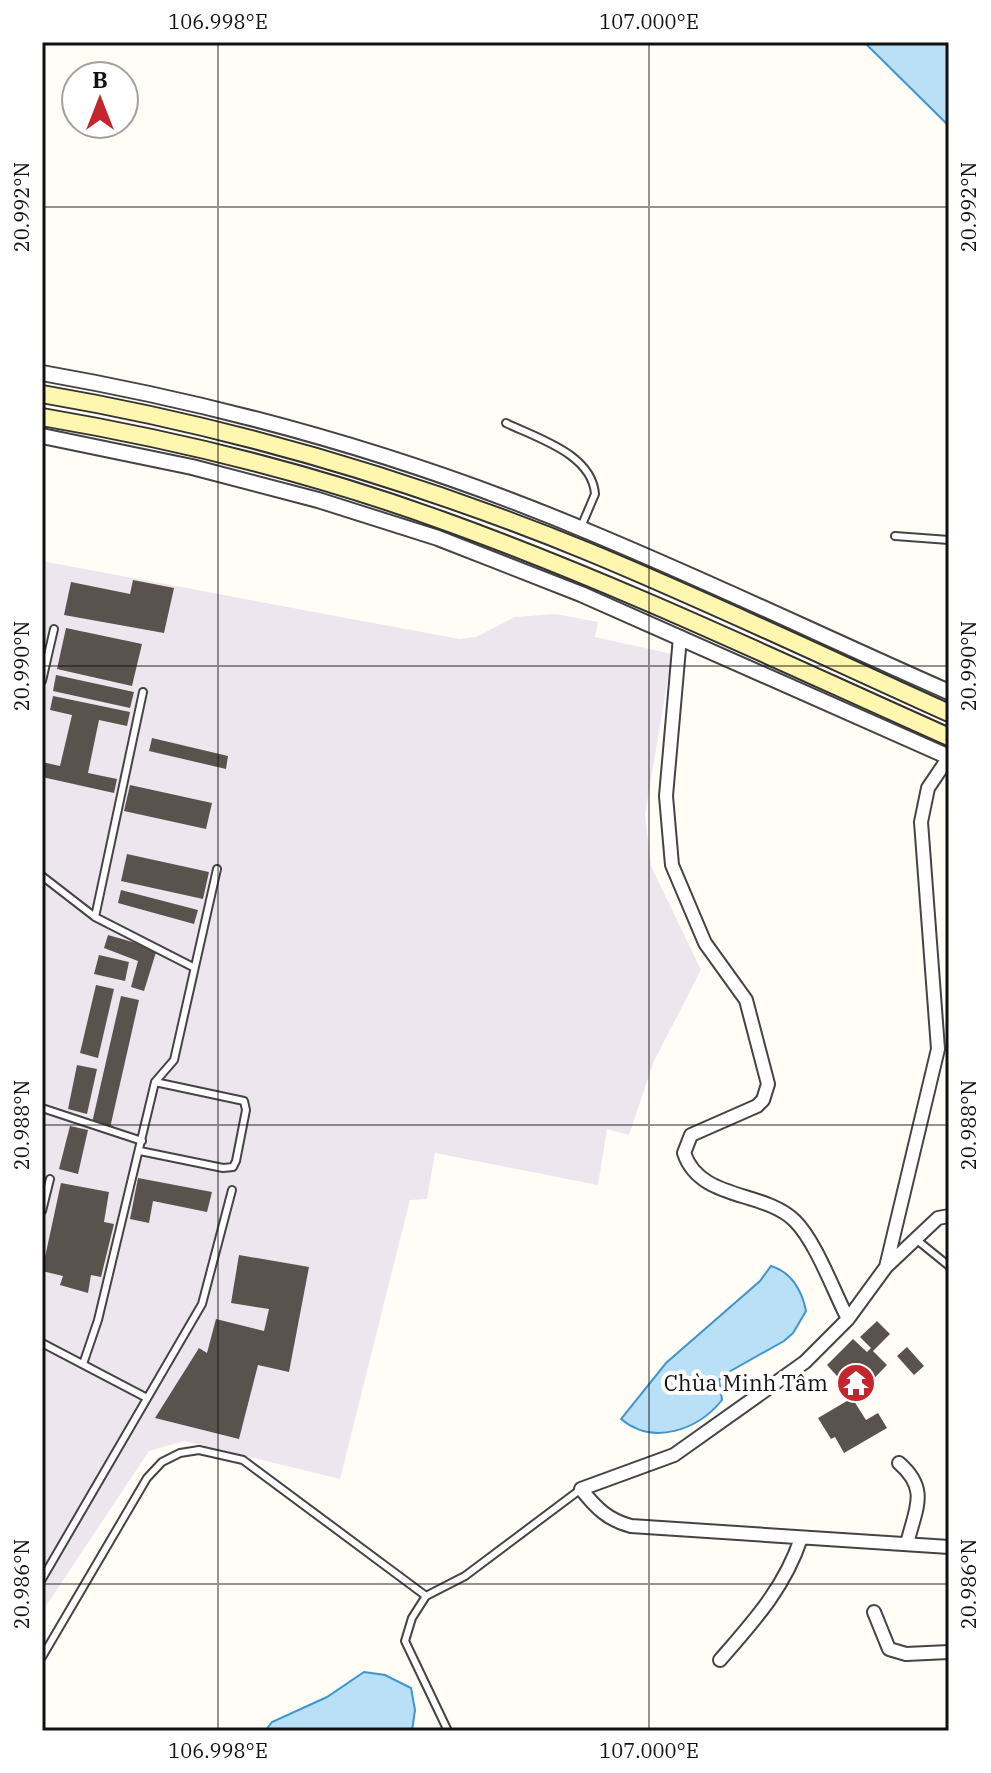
<svg xmlns="http://www.w3.org/2000/svg" width="991" height="1773" viewBox="0 0 991 1773" font-family="'IBM Plex Serif',serif">
	<style>
		.industrial { fill: #eee6ef }
		.water { fill: #b9e0f7; stroke: #3f96cf; stroke-width: 2 }
		.building { fill: #5a524d }
		.lines { fill: none; stroke-linecap: round; stroke-linejoin: round }
		.service-casing { stroke: #444; stroke-width: 10 }
		.minor-casing { stroke: #444; stroke-width: 16 }
		.tertiary-casing { stroke: #444; stroke-width: 18 }
		.secondary-casing { stroke: #333; stroke-width: 20 }
		.service { stroke: #fff; stroke-width: 6 }
		.minor { stroke: #fff; stroke-width: 12 }
		.tertiary { stroke: #fff; stroke-width: 14 }
		.secondary { stroke: #fff6b0; stroke-width: 16 }
		.ticks { fill: none; stroke: #111; stroke-width: 2; stroke-opacity: 0.45 }
		.labels { text-anchor: middle; stroke-width: 8; stroke-linejoin: round; paint-order: stroke }
		.poi-label { font-size: 22px; fill: #111; stroke: #fff; text-anchor: end }
		.neatline { fill: none; stroke: #111; stroke-width: 3 }
		.ticks-label { font-size: 20px; text-anchor: middle; fill: #111 }
	</style>
	<rect width="100%" height="100%" fill="#fffdf5"/>
	<path class="industrial" d="M42,561L459,639L476,637L515,617L555,614L598,622L595,637L672,654L645,815L651,866L701,970L654,1061L629,1135L607,1129L598,1185L435,1153L427,1199L410,1200L340,1479L184,1441L149,1451L42,1612Z"/>
	<path class="water" d="M864,42H949V126Z
		M771,1266C791,1272 802,1290 806,1311L793,1333L784,1341L727,1373L719,1380L722,1400C698,1430 653,1446 621,1419L666,1363L760,1281Z
		M364,1672L385,1675L411,1688L415,1710L412,1731H265L272,1722L327,1697Z"/>
	<path class="building" d="M133,580L174,588L164,633L64,615L71,582L130,594Z
		M66,628L142,644L132,686L57,669Z
		M56,675L134,692L130,708L53,691Z
		M53,696L130,712L127,726L99,720L88,773L117,779L114,793L42,777V762L60,766L72,715L50,710Z
		M152,738L228,756L226,769L149,751Z
		M130,785L212,803L206,829L124,811Z
		M127,854L209,872L203,899L121,881Z
		M121,890L198,910L194,924L118,903Z
		M108,935L157,949L144,991L131,987L138,961L104,948Z
		M99,955L129,962L125,981L94,974Z
		M96,985L114,989L98,1058L80,1053Z
		M121,996L139,1000L110,1128L92,1123Z
		M77,1065L97,1069L87,1114L68,1109Z
		M70,1126L88,1130L78,1174L59,1169Z
		M138,1178L212,1192L207,1212L153,1201L149,1223L130,1219Z
		M61,1183L109,1192L104,1222L114,1224L101,1277L91,1275L88,1293L60,1285L63,1276L42,1271Z
		M239,1255L309,1267L289,1372L258,1365L239,1439L155,1418L199,1348L207,1353L216,1319L264,1331L269,1309L231,1303Z
		M877,1321L890,1334L873,1351L887,1365L856,1397L827,1365L853,1339L867,1352L871,1348L860,1337Z
		M907,1347L924,1366L914,1375L897,1356Z
		M852,1398L866,1420L878,1413L887,1428L844,1453L835,1437L831,1439L818,1418Z"/>
	<g class="lines">
		<g class="service-casing">
			<path id="service" d="M506,423C537,438 592,454 595,494L581,527
				M895,536L949,540
				M42,681L54,629
				M42,876L95,917L193,967
				M95,917L143,692
				M42,1108L142,1141
				M140,1151L223,1168L233,1167L236,1161L246,1110L244,1101L155,1082
				M42,1211L50,1179
				M917,1240L949,1266
				M42,1343L147,1398
				M83,1364L98,1320L155,1082L174,1060L217,869
				M42,1579L202,1304L232,1190
				M426,1596L412,1618L405,1641L448,1731
				M42,1657L147,1478L162,1462L180,1453L199,1450L243,1460L426,1596L465,1576L581,1489"/>
		</g>
		<g class="minor-casing">
			<path id="minor" d="M680,637L666,796L672,865L705,943L746,1000L768,1084L763,1100L757,1106L691,1135L684,1153C700,1201 764,1190 795,1221C816,1242 834,1292 848,1319L805,1362L674,1455L581,1489C596,1508 608,1520 631,1526L949,1547
				M886,1267L938,1049L921,822L928,788L949,757
				M848,1319L886,1267L938,1218L949,1216
				M899,1463C930,1490 915,1509 907,1544
				M874,1612L889,1649L906,1654L949,1652
				M720,1660C754,1621 785,1587 801,1538"/>
		</g>
		<g class="tertiary-casing">
			<path id="tertiary" d="M42,373C230,406 418,459 594,534C714,584 831,640 949,692
				M42,436L192,467L318,500L438,538L581,594L949,757"/>
		</g>
		<g class="secondary-casing">
			<path id="secondary" d="M42,394C229,426 413,480 589,552C710,602 829,659 949,713
				M42,417C177,440 312,473 441,520C614,582 781,662 949,737"/>
		</g>
		<use href="#service" class="service"/>
		<use href="#minor" class="minor"/>
		<use href="#tertiary" class="tertiary"/>
		<use href="#secondary" class="secondary"/>
	</g>
	<path class="ticks" d="M218,42V1731M649,42V1731M42,207H949M42,666H949M42,1125H949M42,1584H949"/>
	<defs>
		<g id="temple-disc" transform="scale(2)"><circle r="9.5" fill="#c4262e" stroke="#fff"/><path d="M0-6L5-2H3V0L6.5 2.5H4V6H1.5V3h-3V6H-4V2.5H-6.5L-3 0V-2H-5Z" fill="#fff"/></g>
	</defs>
	<g fill-rule="evenodd">
		<use href="#temple-disc" x="856" y="1383"/>
	</g>
	<g class="labels">
		<g class="poi-label">
			<text x="828" y="1391">Chùa Minh Tâm</text>
		</g>
	</g>
	<rect width="991" height="1773" fill="none" stroke="#ffffff" stroke-width="88"/>
	<g transform="translate(100 100)"><circle r="38" fill="#ffffff" stroke="#a0a0a0" stroke-width="2"/>
	<path d="M0-6L14 30L0 20L-14 30Z" fill="#c4262e"/>
	<text y="-12" font-size="22" font-weight="bold" text-anchor="middle" fill="#111111">B</text>
	</g>
	<rect x="44" y="44" width="903" height="1685" class="neatline"/>
	<g class="ticks-label">
		<text x="218" y="29">106.998°E</text>
		<text x="649" y="29">107.000°E</text>
		<text transform="translate(22 207) rotate(-90)" y="7">20.992°N</text>
		<text transform="translate(969 207) rotate(-90)" y="7">20.992°N</text>
		<text transform="translate(22 666) rotate(-90)" y="7">20.990°N</text>
		<text transform="translate(969 666) rotate(-90)" y="7">20.990°N</text>
		<text transform="translate(22 1125) rotate(-90)" y="7">20.988°N</text>
		<text transform="translate(969 1125) rotate(-90)" y="7">20.988°N</text>
		<text transform="translate(22 1584) rotate(-90)" y="7">20.986°N</text>
		<text transform="translate(969 1584) rotate(-90)" y="7">20.986°N</text>
		<text x="218" y="1758">106.998°E</text>
		<text x="649" y="1758">107.000°E</text>
	</g>
</svg>
